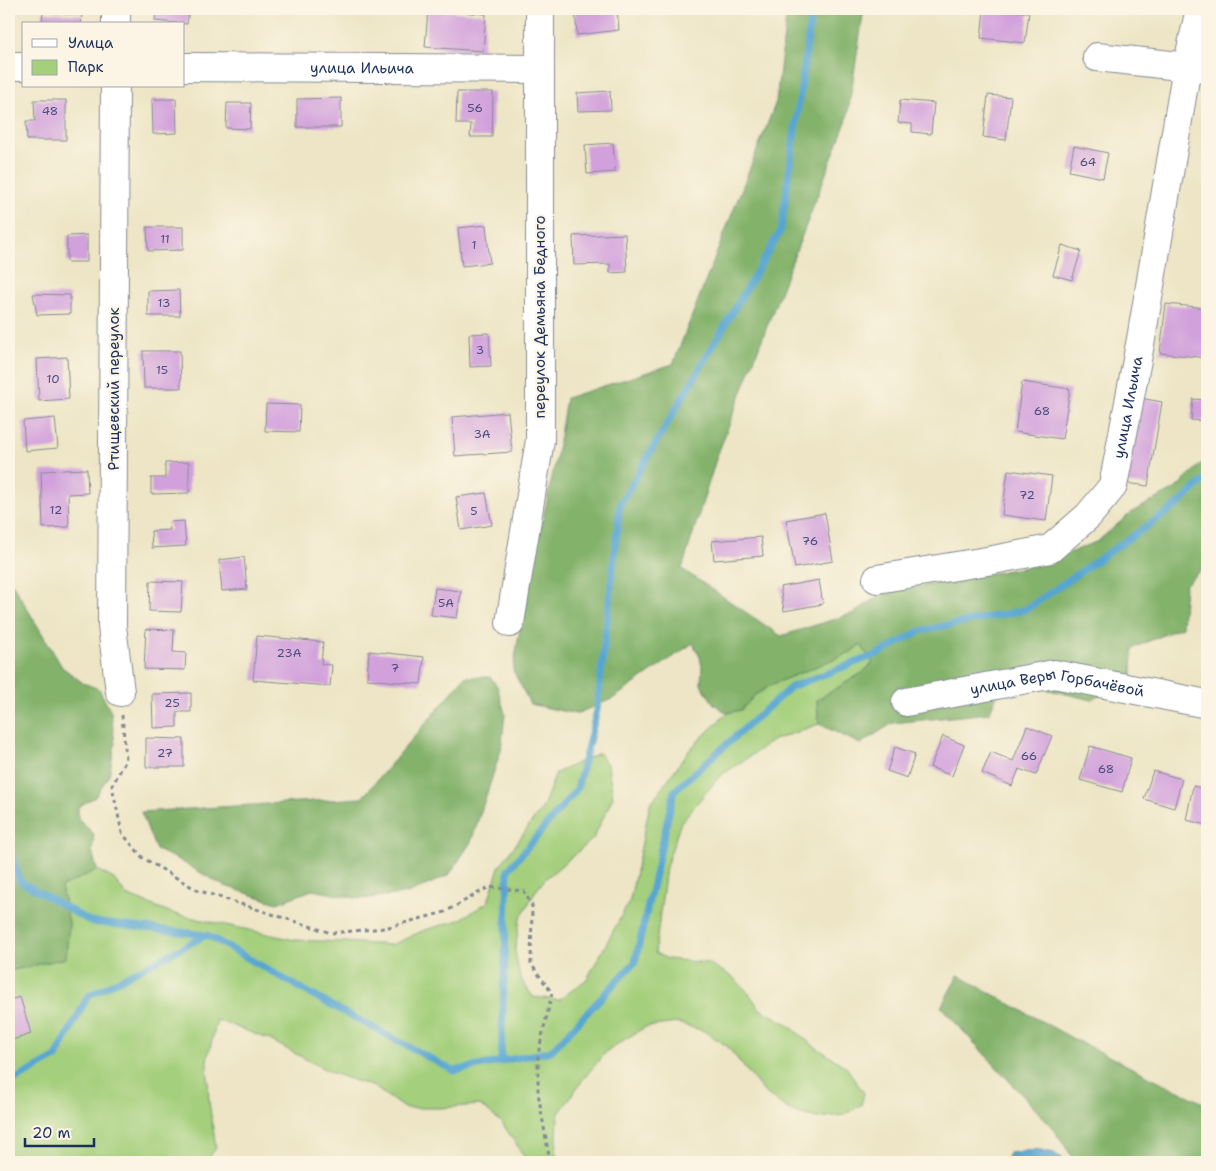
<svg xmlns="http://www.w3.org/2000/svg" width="1216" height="1171" viewBox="0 0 1216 1171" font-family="'Shantell Sans',sans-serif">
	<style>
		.green { fill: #a4cf7b; stroke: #607f6c }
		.forest { fill: #83b26b; stroke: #4f7064 }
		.water { fill: #57a6d1; stroke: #396a98 }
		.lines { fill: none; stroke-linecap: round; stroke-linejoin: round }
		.stream { stroke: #57a6d1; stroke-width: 7 }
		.building { fill: #d2a1dc }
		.minor-casing { stroke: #848a92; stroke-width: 30 }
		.path { stroke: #848a92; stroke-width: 3; stroke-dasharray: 4 4; stroke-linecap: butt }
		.minor { stroke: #fff; stroke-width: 28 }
		.labels { text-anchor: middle; stroke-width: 4.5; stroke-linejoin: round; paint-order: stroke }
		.number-label { font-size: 12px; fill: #494c7e }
		.street-label { font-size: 15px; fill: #1b2f5e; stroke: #fcf5e5 }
	</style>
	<rect width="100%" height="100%" fill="#fcf5e5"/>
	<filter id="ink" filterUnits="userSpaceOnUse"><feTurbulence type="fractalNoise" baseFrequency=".02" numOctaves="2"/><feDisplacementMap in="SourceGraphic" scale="10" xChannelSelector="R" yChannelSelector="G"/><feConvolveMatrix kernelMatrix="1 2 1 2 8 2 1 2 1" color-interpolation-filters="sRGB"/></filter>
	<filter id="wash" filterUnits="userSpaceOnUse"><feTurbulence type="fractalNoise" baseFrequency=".0096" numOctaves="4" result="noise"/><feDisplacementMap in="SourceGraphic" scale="20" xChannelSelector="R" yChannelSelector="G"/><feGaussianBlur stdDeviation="1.12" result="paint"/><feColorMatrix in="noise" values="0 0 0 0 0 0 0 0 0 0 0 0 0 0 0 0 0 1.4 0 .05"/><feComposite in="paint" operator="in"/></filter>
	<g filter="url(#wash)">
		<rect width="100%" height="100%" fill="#ede5c5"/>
		<path class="green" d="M861,644L873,663L862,673L817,700L819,724L774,740L720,776L681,822L666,867L655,953L668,959L708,963L734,978L748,992L760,1009L786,1023L811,1044L846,1067L864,1093L861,1105L844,1115L817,1118L791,1111L764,1092L727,1046L704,1031L677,1023L645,1027L608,1050L584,1078L558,1115L556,1162H528L502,1123L480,1105L439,1108H404L374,1087L332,1073L268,1039L217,1020L207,1060L209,1102L216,1148L206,1162H9V971L66,958L69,922L61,887L97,870L114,879L126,895L175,914L295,940L345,942L392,945L422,931L459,920L488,902L499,867L543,807L556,773L599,753L608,766L613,797L593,839L545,879L535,892L520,919L515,950L520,978L533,997L559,1000L587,979L630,900L650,804L691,748L727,713L741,710L755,695L773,684L851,652Z"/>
		<path class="forest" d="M787,9H864L847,119L717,456L682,569L781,636L854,613L883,593L1043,564L1098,541L1132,512L1175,489L1207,458V564L1185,585L1182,627L1133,648L1132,677L1092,700L1045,689L1008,671L989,713L893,723L860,744L819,724L817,700L862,673L873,663L860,644L851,652L773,684L755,695L741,710L727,713L714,704L701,684L702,667L700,657L693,643L614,698L576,714L530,704L513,670L521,622L557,454L566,398L673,364L776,102Z
			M9,578L62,667L83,683L99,689L111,712L115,744L109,775L95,797L78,807V818L94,834L92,851L97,870L61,887L69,923L66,958L9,971Z
			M465,677H490L497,686L505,714L501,750L471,842L449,875L410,893L361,899L312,890L277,903L222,885L177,859L156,850L141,812L362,798Z
			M958,975L1070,1037L1207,1105V1162H1076L1050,1125L941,1007Z"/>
		<path class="water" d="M1036,1149L1054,1153L1067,1162H1005L1009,1153Z"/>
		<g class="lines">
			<path class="stream" d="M9,844L20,881L91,922L207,935
				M501,1062L508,870L577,789L597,710L620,504L781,230L812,9
				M9,1083L56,1057L88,996L207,935L325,1002L454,1071L551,1051L635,962L674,791L791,687L878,654L920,631L1025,610L1179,504L1207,477"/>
		</g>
		<g id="blocks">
			<path class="building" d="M62,9H83L82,12L62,10Z
				M156,9H189L187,24L155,21Z
				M575,9H617L619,30L577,35Z
				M984,9L1029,12L1025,43L981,38Z
				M428,10L486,14L483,51L425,47Z
				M43,12L82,15L81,24H42Z
				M610,91L611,110L578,111L577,93Z
				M457,92H493L492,137H470L471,124H456Z
				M988,95L1011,97L1006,140L983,137Z
				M341,98V127H297V99Z
				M152,99H176L177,133L153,134Z
				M34,100H66V140H27L26,121H35Z
				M900,100L934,103L931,134L912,132V124L898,123Z
				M227,103H251L250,129L226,128Z
				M613,143L615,172L587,174L585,145Z
				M1074,146L1108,153L1103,178L1069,171Z
				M486,225L490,263L462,266L458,228Z
				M147,227H183V250L148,251Z
				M625,234L627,272L610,273V264L574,265L573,236Z
				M87,235V262H67V236Z
				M1062,245L1081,251L1072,280L1053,275Z
				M179,290L180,316H148V291Z
				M33,294L70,295V314L37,315Z
				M1166,304L1207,308V358L1160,353Z
				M489,333L491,366L470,367L469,334Z
				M143,351H180L181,388H144Z
				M67,357L69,399L39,401L37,359Z
				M1022,382L1070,389L1062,439L1015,432Z
				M1140,398L1162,402L1148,486L1126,483Z
				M1193,399L1207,400V421L1191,420Z
				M266,404L300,405L299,432L265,431Z
				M508,412L512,452L455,456L452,417Z
				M55,418L58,448L25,451L23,421Z
				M189,462V493L151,494V478H165V463Z
				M87,469L88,493L68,494L69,527L43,528L41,471Z
				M1008,470L1052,476L1046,521L1002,515Z
				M486,493L492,525L461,530L456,497Z
				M825,513L833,561L795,568L786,520Z
				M184,521L186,546L152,548L151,531L170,530L169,522Z
				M761,537L763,556L714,560L712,541Z
				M244,557L247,589L222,591L219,560Z
				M819,580L823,604L784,611L780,587Z
				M150,581L183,582L181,612L149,611Z
				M435,588L461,591L457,618L431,615Z
				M146,629L174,630L173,652L186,653L185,670L144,669Z
				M257,636L323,642L321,664L332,665L330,686L253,680Z
				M369,651L424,657L421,684L367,679Z
				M191,693V712H177V727L153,728L152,694Z
				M1027,726L1052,736L1036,775L1019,769L1012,786L982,773L991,752L1013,761Z
				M943,736L964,745L952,776L930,767Z
				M146,738L184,739V767H146Z
				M1090,746L1131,758L1122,792L1080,780Z
				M895,747L915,754L907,778L887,771Z
				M1153,771L1182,779L1174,808L1144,799Z
				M1193,786L1207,789V825L1186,820Z
				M20,997L31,1034L9,1041V1000Z"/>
		</g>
	</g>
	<g filter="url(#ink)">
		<use href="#blocks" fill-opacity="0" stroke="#848a92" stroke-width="1"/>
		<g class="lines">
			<g class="minor-casing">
				<g id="minor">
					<path d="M116,24V9"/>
					<path d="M1097,57L1207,69"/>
					<path d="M9,66H24"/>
					<path id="s1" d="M184,67L539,69"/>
					<path d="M115,86L112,626L120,692"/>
					<path id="s2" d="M877,579L993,560L1050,549L1088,516L1113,486L1141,339L1187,67L1200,9"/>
					<path d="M510,623L540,440V9"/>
					<path id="s3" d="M906,702L1054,674L1207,704"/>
				</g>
			</g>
			<path class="path" d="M122,715L126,760L112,786L122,833L143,858L197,890L331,933L385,928L445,912L489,887L524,891L532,906L531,964L552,993L538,1054V1093L550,1162"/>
			<use href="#minor" class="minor"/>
		</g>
	</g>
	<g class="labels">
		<g class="number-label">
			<text x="475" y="112">56</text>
			<text x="50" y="115">48</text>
			<text x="1088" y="166">64</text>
			<text x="165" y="243">11</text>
			<text x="474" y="249">1</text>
			<text x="164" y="307">13</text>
			<text x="480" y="354">3</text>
			<text x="162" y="374">15</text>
			<text x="53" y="383">10</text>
			<text x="1042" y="415">68</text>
			<text x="482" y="438">3А</text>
			<text x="1027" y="499">72</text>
			<text x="56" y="514">12</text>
			<text x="474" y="515">5</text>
			<text x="810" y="545">76</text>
			<text x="446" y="607">5А</text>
			<text x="289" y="657">23А</text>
			<text x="395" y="672">7</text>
			<text x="172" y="707">25</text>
			<text x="165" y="757">27</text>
			<text x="1029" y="760">66</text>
			<text x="1106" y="773">68</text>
		</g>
		<g class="street-label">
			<text dy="5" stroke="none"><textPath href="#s1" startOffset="178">улица Ильича</textPath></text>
			<text transform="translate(540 317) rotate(-90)" y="5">переулок Демьяна Бедного</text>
			<text transform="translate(114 389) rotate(-90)" y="5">Ртищевский переулок</text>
			<text dy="5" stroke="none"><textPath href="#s2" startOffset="345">улица Ильича</textPath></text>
			<text dy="5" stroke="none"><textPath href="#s3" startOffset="154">улица Веры Горбачёвой</textPath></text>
		</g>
	</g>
	<rect width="1216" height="1171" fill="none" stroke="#fcf5e5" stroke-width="30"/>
	<rect x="22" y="22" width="162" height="65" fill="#fcf5e5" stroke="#a2a6af"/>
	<rect x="32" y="39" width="25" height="8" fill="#ffffff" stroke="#a2a6af"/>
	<text x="68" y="48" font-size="15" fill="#1b2f5e">Улица</text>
	<rect x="32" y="60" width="25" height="15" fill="#a4cf7b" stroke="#a2a6af"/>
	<text x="68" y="72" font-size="15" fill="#1b2f5e">Парк</text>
	<path d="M25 1138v8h69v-8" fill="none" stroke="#1b2f5e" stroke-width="2.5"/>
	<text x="32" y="1138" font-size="15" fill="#1b2f5e" stroke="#fcf5e5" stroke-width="4" paint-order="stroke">20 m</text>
</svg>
